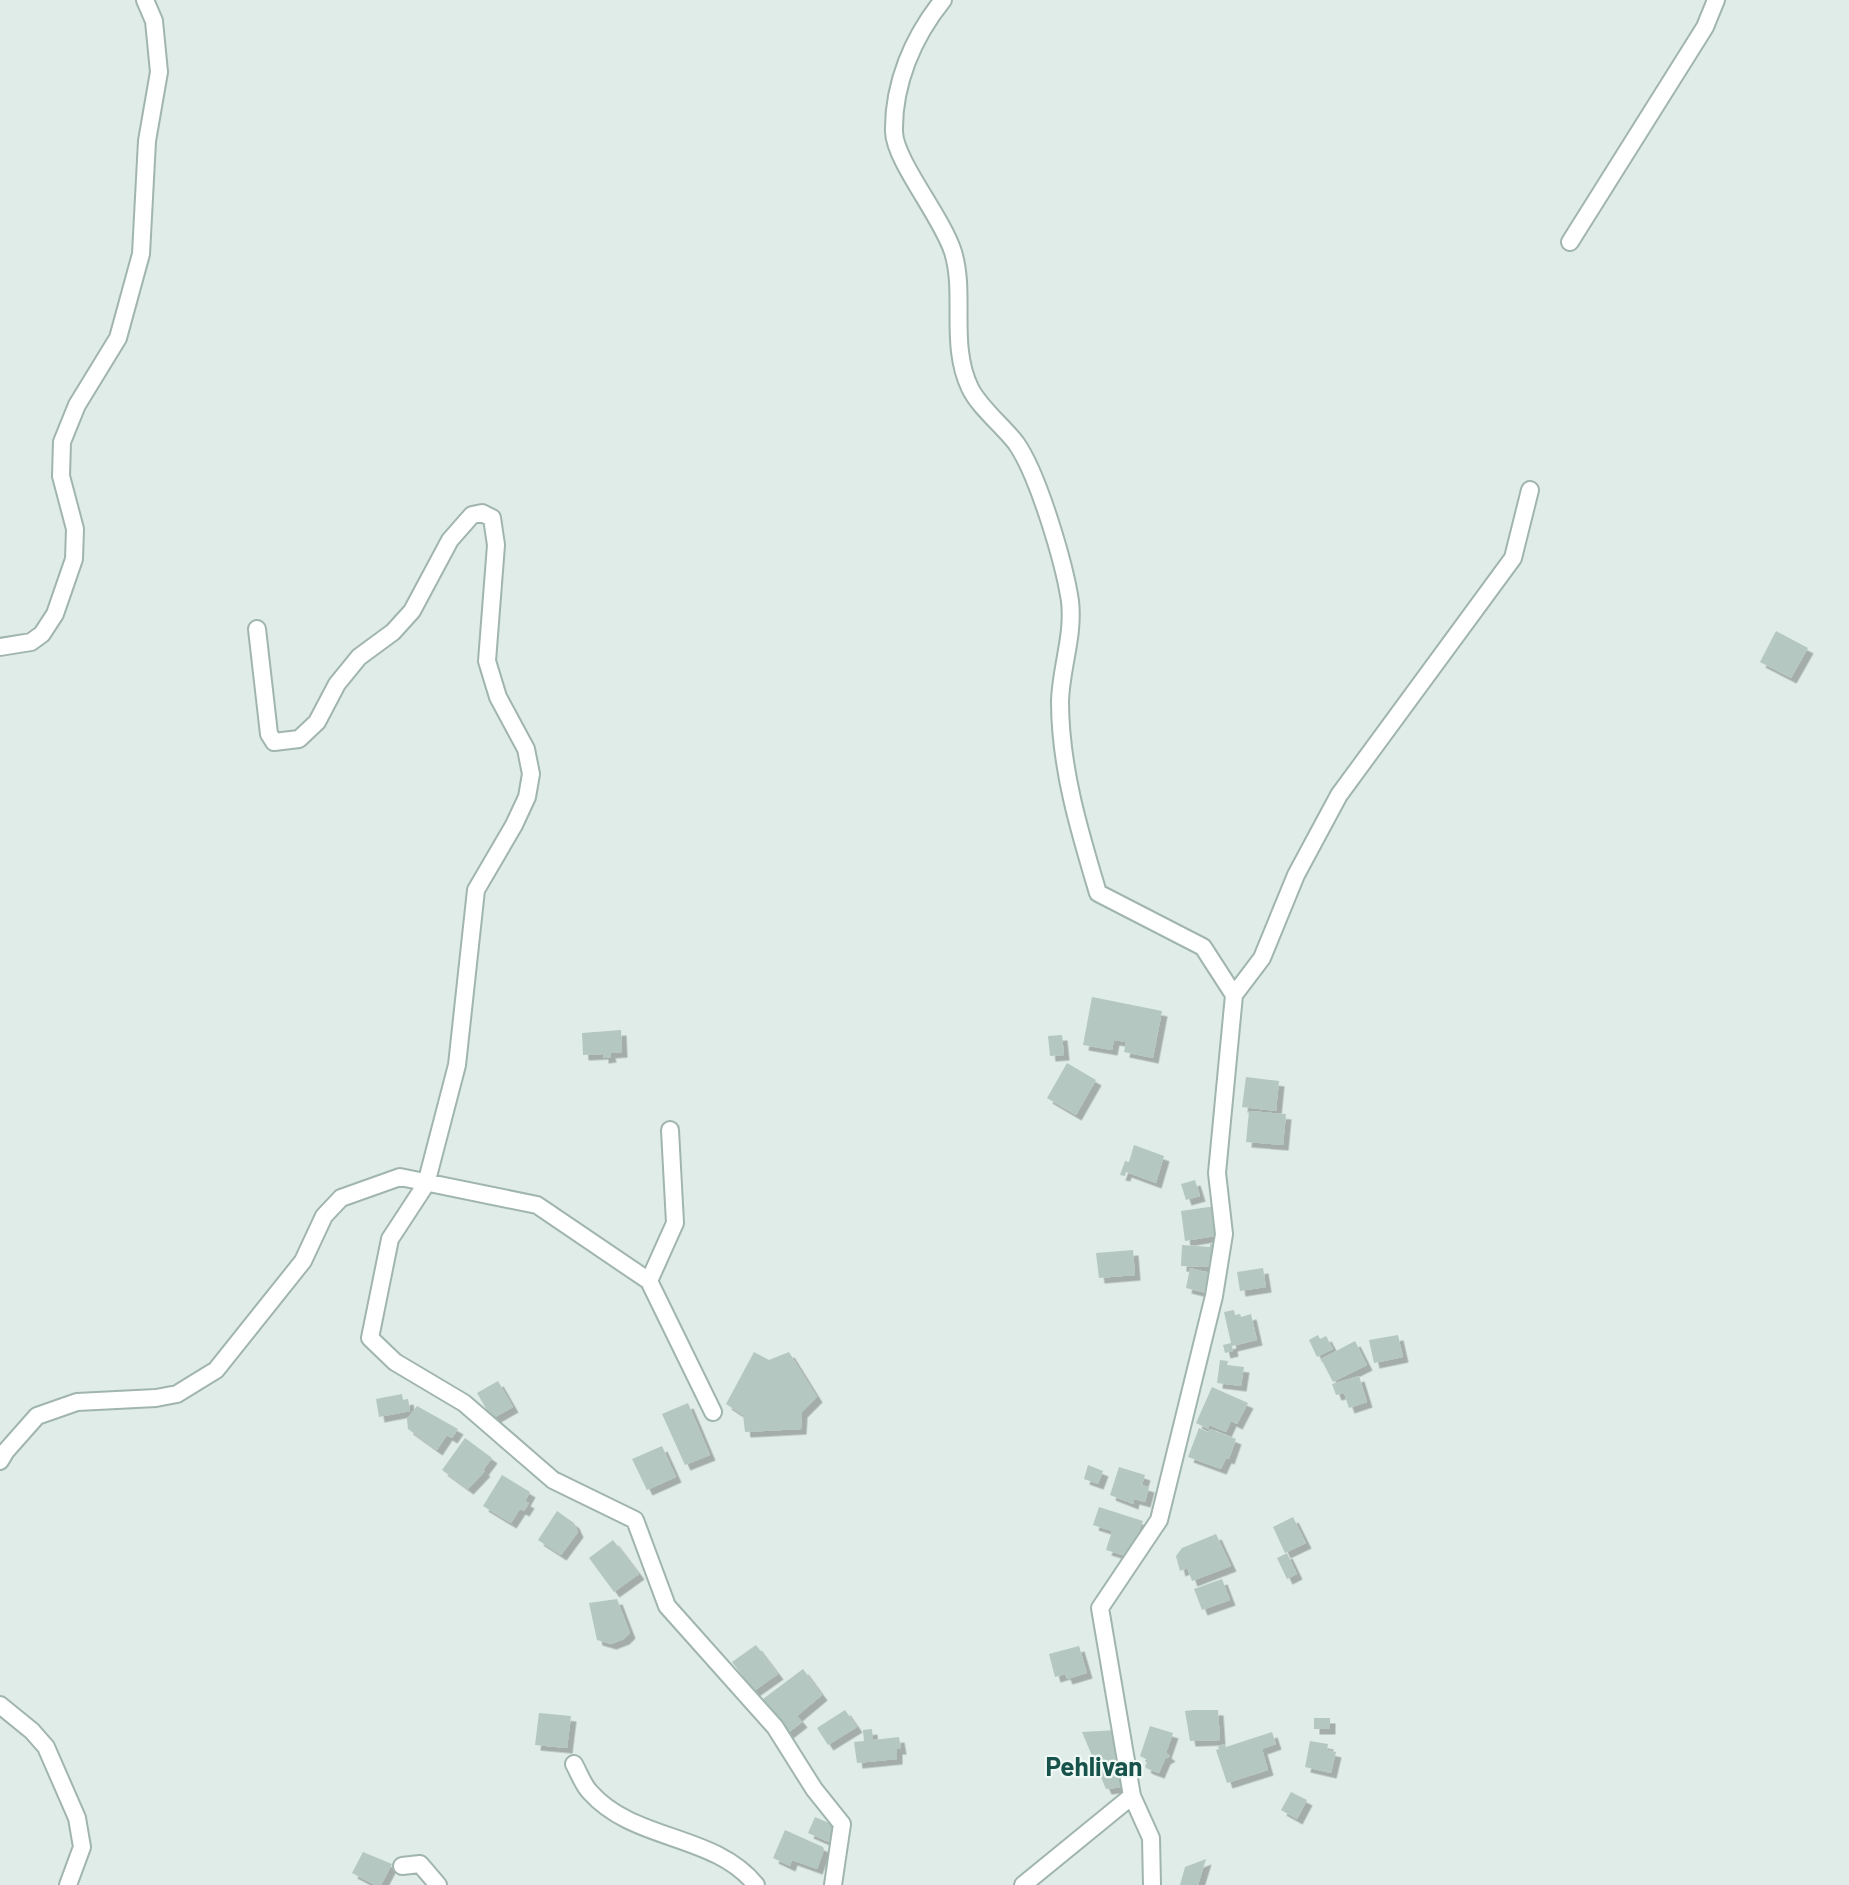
<svg xmlns="http://www.w3.org/2000/svg" width="1849" height="1885" viewBox="0 0 1849 1885" font-family="Barlow,sans-serif">
	<style>
		.building { fill: #b4c7c1; filter: url(#shadow) }
		.lines { fill: none; stroke-linecap: round; stroke-linejoin: round }
		.minor-casing { stroke: #a1b5b0; stroke-width: 20 }
		.minor { stroke: #fff; stroke-width: 16 }
		.labels { text-anchor: middle; stroke-width: 4.5; stroke-linejoin: round; paint-order: stroke }
		.district-label { font-size: 26px; font-weight: bold; fill: #18534b; stroke: #f0f9f5 }
	</style>
	<defs>
		<filter id="shadow"><feDropShadow dx="5.5" dy="5.5" stdDeviation="0" flood-color="#0004"/></filter>
	</defs>
	<rect width="100%" height="100%" fill="#dfece8"/>
	<path class="building" d="M1776,631L1808,648L1791,678L1760,662Z
		M1092,997L1162,1011L1153,1058L1124,1052L1126,1042L1114,1040L1112,1050L1083,1045Z
		M621,1030L622,1052L610,1053L611,1057L603,1058V1054L583,1055L582,1033Z
		M1062,1035L1064,1055L1050,1056L1048,1036Z
		M1067,1063L1096,1080L1076,1115L1047,1098Z
		M1246,1077L1279,1081L1276,1111L1242,1107Z
		M1249,1111L1286,1114L1283,1145L1246,1142Z
		M1134,1145L1164,1156L1156,1183L1126,1172L1125,1176L1120,1175L1125,1161L1129,1162Z
		M1195,1180L1200,1196L1186,1200L1181,1184Z
		M1216,1206L1221,1235L1185,1241L1181,1211Z
		M1210,1244H1220V1256L1210,1255V1267L1181,1266L1182,1245L1210,1247Z
		M1133,1250L1135,1275L1099,1278L1096,1253Z
		M1190,1268L1214,1274L1210,1294L1186,1288Z
		M1263,1268L1266,1287L1240,1291L1237,1272Z
		M1234,1310L1235,1315L1240,1314L1241,1317L1251,1314L1257,1340L1232,1346L1233,1351L1225,1353L1223,1345L1231,1343L1224,1312Z
		M1318,1335L1320,1339L1326,1336L1333,1349L1317,1357L1309,1340Z
		M1398,1335L1403,1357L1374,1363L1369,1340Z
		M1355,1341L1367,1365L1333,1382L1321,1359Z
		M754,1352L769,1360L789,1352L817,1397L802,1412L801,1429L745,1432L743,1415L726,1404Z
		M1220,1360L1228,1361L1227,1365L1244,1367L1241,1386L1217,1383Z
		M1359,1376L1367,1402L1349,1408L1344,1393L1336,1395L1332,1384Z
		M498,1381L513,1407L492,1419L477,1393Z
		M1212,1387L1248,1403L1237,1424L1231,1421L1226,1432L1209,1425L1208,1429L1196,1423Z
		M402,1394L403,1400L408,1399L410,1411L379,1417L376,1399Z
		M688,1403L710,1455L685,1465L662,1414Z
		M417,1406L458,1429L452,1438L447,1435L437,1450L408,1429L407,1419Z
		M1199,1428L1208,1432L1210,1429L1236,1439L1229,1459L1226,1458L1221,1469L1188,1457Z
		M465,1438L492,1458L483,1470L485,1471L468,1489L442,1470Z
		M662,1446L676,1477L647,1490L632,1459Z
		M1088,1465L1103,1471L1098,1484L1084,1479Z
		M1119,1467L1145,1475L1142,1485L1149,1487L1145,1502L1134,1499L1133,1504L1110,1495Z
		M502,1475L530,1492L525,1501L529,1503L524,1511L520,1509L511,1523L483,1506Z
		M1099,1507L1143,1521L1129,1557L1106,1550L1112,1531L1093,1525Z
		M557,1511L574,1523L578,1532L561,1555L538,1540Z
		M1293,1517L1306,1543L1285,1553L1273,1527Z
		M1216,1534L1231,1566L1192,1581L1187,1568L1180,1571L1176,1556L1182,1548Z
		M613,1540L639,1574L614,1592L589,1558Z
		M1287,1553L1297,1574L1287,1579L1277,1558Z
		M1222,1579L1230,1600L1202,1610L1194,1589Z
		M617,1599L630,1633L624,1639L611,1644L597,1640L589,1603Z
		M756,1645L778,1674L754,1691L732,1662Z
		M1079,1646L1087,1673L1067,1679L1065,1674L1055,1677L1049,1654Z
		M803,1669L822,1695L797,1716L802,1722L788,1733L763,1699Z
		M845,1710L857,1727L828,1745L817,1728Z
		M1194,1710H1218L1220,1740L1190,1741L1185,1711Z
		M539,1713L571,1716L567,1748L535,1745Z
		M1314,1718H1330V1729H1314Z
		M1150,1726L1173,1733L1166,1753L1170,1756L1165,1759L1159,1773L1148,1769L1145,1767L1148,1760L1140,1756Z
		M872,1729L873,1740L899,1737L901,1749H897V1759L857,1763L854,1742L864,1741L863,1730Z
		M1117,1730L1124,1787L1106,1789L1082,1732Z
		M1272,1732L1276,1744L1262,1749L1268,1770L1227,1783L1216,1750L1219,1749L1218,1746L1225,1744L1226,1747Z
		M1310,1741L1328,1744L1327,1750L1336,1752L1331,1773L1305,1767Z
		M1291,1792L1307,1800L1297,1819L1281,1810Z
		M815,1817L836,1826L829,1842L808,1833Z
		M785,1830L823,1847L824,1850L817,1869L792,1860L790,1866L773,1858Z
		M363,1852L392,1864L381,1885H375L352,1873Z
		M1206,1859L1198,1885H1180L1185,1867Z"/>
	<g class="lines">
		<g class="minor-casing">
			<path id="minor" d="M943,0C913,37 893,84 894,132C895,161 942,217 953,252C966,294 949,344 970,388C979,407 1003,426 1016,443C1038,474 1064,562 1070,601C1074,636 1061,667 1060,701C1060,767 1079,830 1098,893L1203,947L1234,995
				M1570,242L1705,27L1716,0
				M257,629L269,734L274,742L299,739L317,722L337,684L359,657L393,632L412,611L450,540L472,515L482,513L492,518L496,545L487,661L498,697L526,749L531,774L527,797L514,825L476,890L457,1065L426,1184L390,1239L370,1338L395,1362L464,1403L553,1480L635,1520L667,1606L775,1727L814,1789L842,1824L833,1885
				M0,647L31,642L42,634L55,614L74,559L75,529L61,476L62,442L77,405L118,338L141,254L147,141L159,72L154,21L145,0
				M649,1281L675,1223L670,1130
				M0,1461L6,1451L37,1416L77,1402L156,1398L177,1394L216,1370L303,1261L324,1216L341,1198L400,1177L537,1205L649,1281L713,1412
				M0,1705L32,1731L46,1747L77,1818L82,1847L68,1885
				M574,1764C579,1773 583,1785 590,1792C634,1842 714,1833 756,1885
				M402,1866L420,1864L438,1885
				M1023,1885L1132,1796
				M1152,1885L1151,1838L1132,1796L1100,1608L1159,1520L1214,1296L1224,1234L1217,1173L1234,995L1262,958L1296,875L1339,795L1513,558L1530,490"/>
		</g>
		<use href="#minor" class="minor"/>
	</g>
	<g class="labels">
		<g class="district-label">
			<text x="1094" y="1776">Pehlivan</text>
		</g>
	</g>
</svg>
